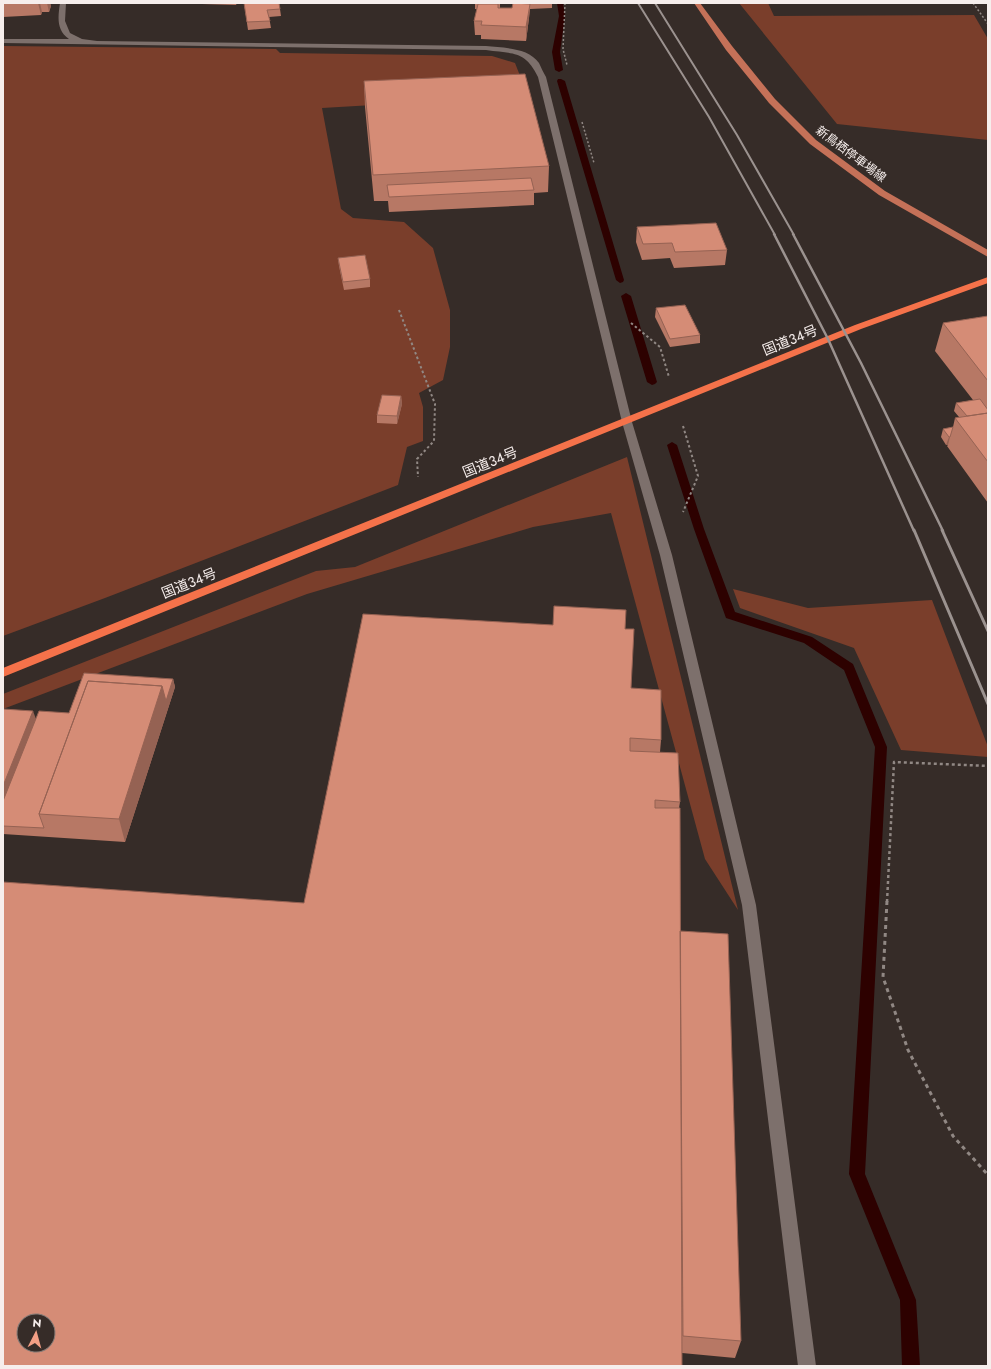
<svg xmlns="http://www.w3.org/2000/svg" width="991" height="1369" viewBox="0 0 991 1369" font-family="Jost,'Noto Sans JP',sans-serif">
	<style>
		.green { fill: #7a3e2b }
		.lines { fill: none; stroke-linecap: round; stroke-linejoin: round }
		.stream { fill: #2d0100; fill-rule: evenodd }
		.path-far3 { stroke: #918884; stroke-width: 1.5; stroke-dasharray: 2 2; stroke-linecap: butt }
		.path-far2 { stroke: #918884; stroke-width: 2; stroke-dasharray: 2.5 2.5; stroke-linecap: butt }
		.path-far1 { stroke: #918884; stroke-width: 2.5; stroke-dasharray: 3 3; stroke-linecap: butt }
		.path { stroke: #918884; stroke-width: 3; stroke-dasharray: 4 4; stroke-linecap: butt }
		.minor { fill: #7d706c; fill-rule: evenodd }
		.major { fill: #c57158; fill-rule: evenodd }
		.highway { fill: #f5724a; fill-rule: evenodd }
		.rail-far2 { stroke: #9b928f; stroke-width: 2 }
		.rail-far1 { stroke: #9b928f; stroke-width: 2.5 }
		.rail { stroke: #9b928f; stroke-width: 3 }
		.wall { fill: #b77865 }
		.shaded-wall { fill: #956253 }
		.building { fill: #d58c76; stroke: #956253; fill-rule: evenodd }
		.labels { text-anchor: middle; stroke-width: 4; stroke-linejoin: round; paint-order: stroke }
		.far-street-label { font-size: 12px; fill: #f6eeec; stroke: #362c28 }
		.street-label { font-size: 14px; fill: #f6eeec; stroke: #362c28 }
	</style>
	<rect width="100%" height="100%" fill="#362c28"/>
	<path class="green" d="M739,3H768L774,16L974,15L988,39V140L837,124Z
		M3,46L276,49L280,53H283L492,56L515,63L528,96L322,108L341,209L353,218L404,222L433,248L450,310V347L443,380L419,393L423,407V441L407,447L398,485L105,598L3,636Z
		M627,457L738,910L705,859L611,513L533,527L307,594L3,709V694L316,571L355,567Z
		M733,589L808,608L932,600L988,747V757L901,750L854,648L740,608Z"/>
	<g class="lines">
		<path class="stream" d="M557,3H563L565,16L560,52L563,70L559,72L555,70L552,52L559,16Z
			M558,79H561L565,81L624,280L623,282L620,283L616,280L557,81Z
			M626,293L631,296L657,382L655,384L652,385L647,382L621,296Z
			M672,442L677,445L704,529L735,612L812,637L853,664L887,747L865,1174L916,1300L920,1366H902L900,1300L849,1174L875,747L844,670L804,643L726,618L694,529L667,445Z"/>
		<path class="path-far3" d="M565,3L563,49L567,65
			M973,3L988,24
			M582,122L594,163"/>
		<path class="path-far2" d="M399,310L435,404L434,441L417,459L418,477
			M631,323L660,347L669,377
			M683,426L698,476L683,512"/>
		<path class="path-far1" d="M887,902L894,762L988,766"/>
		<path class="path" d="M887,901L883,977L908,1050L953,1136L988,1175"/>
		<path class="minor" d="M60,3H66L65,21L70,33L82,39L97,41L486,46C503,48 528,47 539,63C541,67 543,72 546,77L632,422L672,555L756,905L816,1366H798L742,905L660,555L622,422L538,77C525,50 513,54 486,50L3,43V39H69C56,30 58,17 60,3Z"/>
		<path class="major" d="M694,3H700L732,46L775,99L816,140L885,191L988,250V257L879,195L810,144L769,103L726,50Z"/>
		<path class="highway" d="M988,277V283L861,329L3,677V668L855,325Z"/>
		<path class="rail-far2" d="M638,3L709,117L775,235
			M655,3L737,135L794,235"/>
		<path class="rail-far1" d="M774,234L828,339L914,531
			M793,234L861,363L943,531"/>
		<path class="rail" d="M914,530L988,704
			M942,530L988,631"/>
	</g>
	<path class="wall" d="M3,3H50L51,6L49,12H42L41,15L3,17Z
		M202,3H237L236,5L202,4Z
		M244,3L280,9L281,16L269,17L271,28L248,30Z
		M475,3H500V8H512L522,4V3H552V8L530,9L529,18L526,41L481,39V35H475L474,21L477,9H475Z
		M364,81L549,166L548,192L534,193V205L389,212L388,201H374L365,107Z
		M637,227L727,250L725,265L674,268L670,258L642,260L636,242Z
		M338,258L370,279V287L344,290L339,266Z
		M656,308L700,335V343L670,347L655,317Z
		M988,316V503L947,446L948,445H946L941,437L943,429L953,427L955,418L959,417L954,411L956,403L973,400L935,351L943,323Z
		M401,396L402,404L397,424L377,423V415Z
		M553,625L625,629L631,688L661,740L660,752L680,802L679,808L680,931L741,1341L735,1358L682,1353L304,903Z
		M173,679L175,687L125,842L3,834V709L36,719L69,713Z"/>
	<path class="shaded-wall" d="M38,3H40L42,12L41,15Z
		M47,3H50L51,6L49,12Z
		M530,4L529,18L526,41V27Z
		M401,396L402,404L397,424V416Z
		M949,437H950L948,445H946Z
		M173,679L175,687L125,842L119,819L162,686Z
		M33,711L39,727L3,818V786Z"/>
	<path class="building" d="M244,3H279L280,9L267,10L270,21L247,22Z
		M513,3L530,4L526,27L481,25L482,21H474L478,4H498V8H512Z
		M525,74L549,166L373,175L364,81Z
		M531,178L534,190L389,197L387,185Z
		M716,223L727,250L675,252L672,243L643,244L637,227Z
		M365,255L370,279L343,282L338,258Z
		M685,305L700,335L670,339L656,308Z
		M988,316V381L943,323Z
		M382,395L401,396L397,416L377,415Z
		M980,399L988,410V413L967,416L956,403Z
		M988,413V462L955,418Z
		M953,427L950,437H949L943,429Z
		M554,606L626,610L625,629H634L631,688L661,690V740L630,738V751L678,753L680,802L655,800V808H680L682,1366H3V882L304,903L363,614L553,625ZM24,1321H48V1345H24Z
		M84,673L173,679L166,701L162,686L88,681L39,814L44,828L3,826V801L39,711L69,713Z
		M88,681L162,686L119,819L39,814Z
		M3,709L33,711L3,786Z
		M680,931L728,934L741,1341L683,1336Z"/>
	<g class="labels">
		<g class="far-street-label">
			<text transform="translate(851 154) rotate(37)" y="4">新鳥栖停車場線</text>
		</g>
		<g class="street-label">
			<text transform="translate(790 340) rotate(-22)" y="5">国道34号</text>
			<text transform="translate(490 462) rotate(-22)" y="5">国道34号</text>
			<text transform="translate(189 583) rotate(-22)" y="5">国道34号</text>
		</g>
	</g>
	<rect width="991" height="1369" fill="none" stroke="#f6eeec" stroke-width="8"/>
	<g transform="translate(36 1333) rotate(6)"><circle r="19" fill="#362c28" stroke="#837a76"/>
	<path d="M0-3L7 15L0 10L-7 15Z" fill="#f39f85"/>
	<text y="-6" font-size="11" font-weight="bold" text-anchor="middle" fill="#f6eeec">N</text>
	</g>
</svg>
